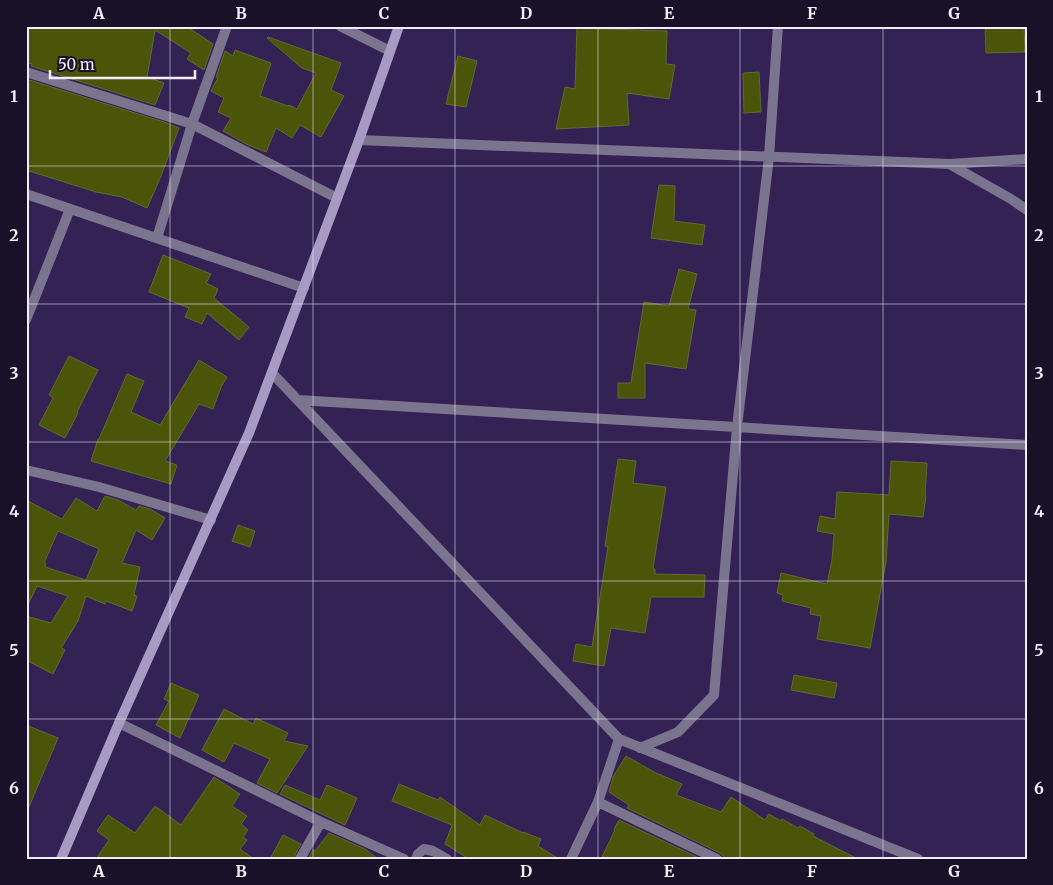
<svg xmlns="http://www.w3.org/2000/svg" width="1053" height="885" viewBox="0 0 1053 885" font-family="Merriweather,serif">
	<style>
		.building { fill: #4b5509; stroke: #606b2a; fill-rule: evenodd }
		.lines { fill: none; stroke-linecap: round; stroke-linejoin: round }
		.street { stroke: #7b748e; stroke-width: 10 }
		.secondary { stroke: #a79bc4; stroke-width: 10 }
		.grid { fill: none; stroke: #f1edfb; stroke-width: 1; stroke-opacity: 0.55 }
		.neatline { fill: none; stroke: #f1edfb; stroke-width: 2 }
		.grid-label { font-size: 16px; text-anchor: middle; font-weight: bold; fill: #f1edfb }
	</style>
	<rect width="100%" height="100%" fill="#342255"/>
	<path class="building" d="M26,26H186L213,44L204,70L187,59L191,53L155,30L147,77L164,83L155,105L31,66L32,64L26,62Z
		M985,26H1024L1025,52L986,53Z
		M577,28L667,31L666,64L675,65L669,99L627,93L629,125L556,129L565,87L575,89Z
		M268,37L341,63L331,90L344,96L321,137L300,125L292,138L276,128L266,152L246,144L223,131L231,118L218,112L224,98L211,91L218,78L216,77L225,51L233,56L235,50L271,63L260,96L288,106L289,105L297,109L316,73L302,68L267,38Z
		M458,56L477,61L466,107L446,104Z
		M759,72L761,112L744,113L743,73Z
		M26,79L164,122L179,128L161,176L147,208L122,197L96,192L26,170Z
		M659,185L675,186L674,221L705,225L702,245L651,238Z
		M163,255L211,274L206,283L218,289L214,298L249,327L239,340L207,313L202,324L185,317L189,308L149,292Z
		M679,269L697,274L688,309L696,310L686,369L645,363V398H618V383H631L644,302L669,306Z
		M69,356L98,370L77,412L78,413L65,438L39,425L53,398L49,395Z
		M199,360L227,377L221,387L213,409L199,404L165,461L177,465L171,484L91,461L98,439H99L127,374L144,381L131,412L160,425Z
		M618,459L636,461L633,483L666,487L653,568L655,569V574L705,575L704,597H651L645,633L611,628L604,666L573,661L576,644L592,647L608,547L605,546Z
		M891,461L927,463L925,495L926,496L923,517L889,514L886,562L870,648L817,639L821,616L810,614L811,608L782,601L783,595L777,593L781,573L827,584L832,560L834,534L817,531L820,516L835,519L837,492L889,495Z
		M105,496L118,500L136,510L139,506L150,509L165,518L152,540L136,530L122,563L140,567L134,595L137,596L132,611L106,601L105,604L86,596L78,621L61,648L65,650L53,674L26,660V616L51,623L68,596L37,586L26,609V500L62,519L76,498L97,511ZM58,531L99,549L86,580L45,567L46,563H44Z
		M238,525L255,531L250,547L232,541Z
		M794,675L837,683L834,698L791,690Z
		M171,683L199,695L180,738L156,725L169,701L164,699Z
		M224,709L253,724L256,718L288,733L284,741L308,746L277,793L257,783L270,759L234,743L224,762L202,750Z
		M26,725L58,738L26,814Z
		M626,756L656,773L682,784L676,795L721,812L731,797L765,820L769,814L781,821L782,819L798,828L800,826L814,834L813,836L858,859H724L723,856L720,853L627,808L629,805L609,792L613,777Z
		M214,777L240,794L232,806L247,816L241,824L248,830L243,837L247,840L240,849L254,859H96L109,840L97,831L108,815L135,833L155,806L181,825Z
		M399,784L438,800L440,797L480,825L485,815L523,833V832L541,839L538,846L559,859H469L445,844L452,825L392,801Z
		M285,785L320,800L327,785L357,798L345,825L280,794Z
		M619,820L701,859H601L615,830L614,829Z
		M329,833L365,849L378,859H308L313,850L315,851Z
		M283,835L301,844L293,859H270Z"/>
	<g class="lines">
		<path class="street" d="M340,26L390,51
			M26,72L192,124L337,198
			M359,140L950,164L1027,159
			M951,165L1011,199L1027,210
			M26,194L304,288
			M157,238L192,124L227,26
			M26,320L70,209
			M272,373L619,739L918,859
			M298,400L1027,445
			M26,470L99,487L211,520
			M119,723L321,822L404,859
			M640,748L678,732L714,695L737,427L769,157L778,26
			M598,802L717,859
			M300,859L321,822
			M416,859L418,854L424,849L433,851L447,859
			M571,859L598,802L619,739"/>
		<path class="secondary" d="M61,859L119,723L249,433L359,140L399,26"/>
	</g>
	<path class="grid" d="M170,26V859M313,26V859M455,26V859M598,26V859M740,26V859M883,26V859M26,166H1027M26,304H1027M26,442H1027M26,581H1027M26,719H1027"/>
	<rect width="1053" height="885" fill="none" stroke="#191128" stroke-width="55"/>
	<path d="M50 70v8h145v-8" fill="none" stroke="#f1edfb" stroke-width="2.5"/>
	<text x="58" y="70" font-size="15" fill="#f1edfb" stroke="#191128" stroke-width="4" paint-order="stroke">50 m</text>
	<rect x="28" y="28" width="998" height="830" class="neatline"/>
	<g class="grid-label">
		<text x="99" y="19">A</text>
		<text x="241" y="19">B</text>
		<text x="384" y="19">C</text>
		<text x="526" y="19">D</text>
		<text x="669" y="19">E</text>
		<text x="812" y="19">F</text>
		<text x="954" y="19">G</text>
		<text x="14" y="102">1</text>
		<text x="1039" y="102">1</text>
		<text x="14" y="241">2</text>
		<text x="1039" y="241">2</text>
		<text x="14" y="379">3</text>
		<text x="1039" y="379">3</text>
		<text x="14" y="517">4</text>
		<text x="1039" y="517">4</text>
		<text x="14" y="656">5</text>
		<text x="1039" y="656">5</text>
		<text x="14" y="794">6</text>
		<text x="1039" y="794">6</text>
		<text x="99" y="877">A</text>
		<text x="241" y="877">B</text>
		<text x="384" y="877">C</text>
		<text x="526" y="877">D</text>
		<text x="669" y="877">E</text>
		<text x="812" y="877">F</text>
		<text x="954" y="877">G</text>
	</g>
</svg>
